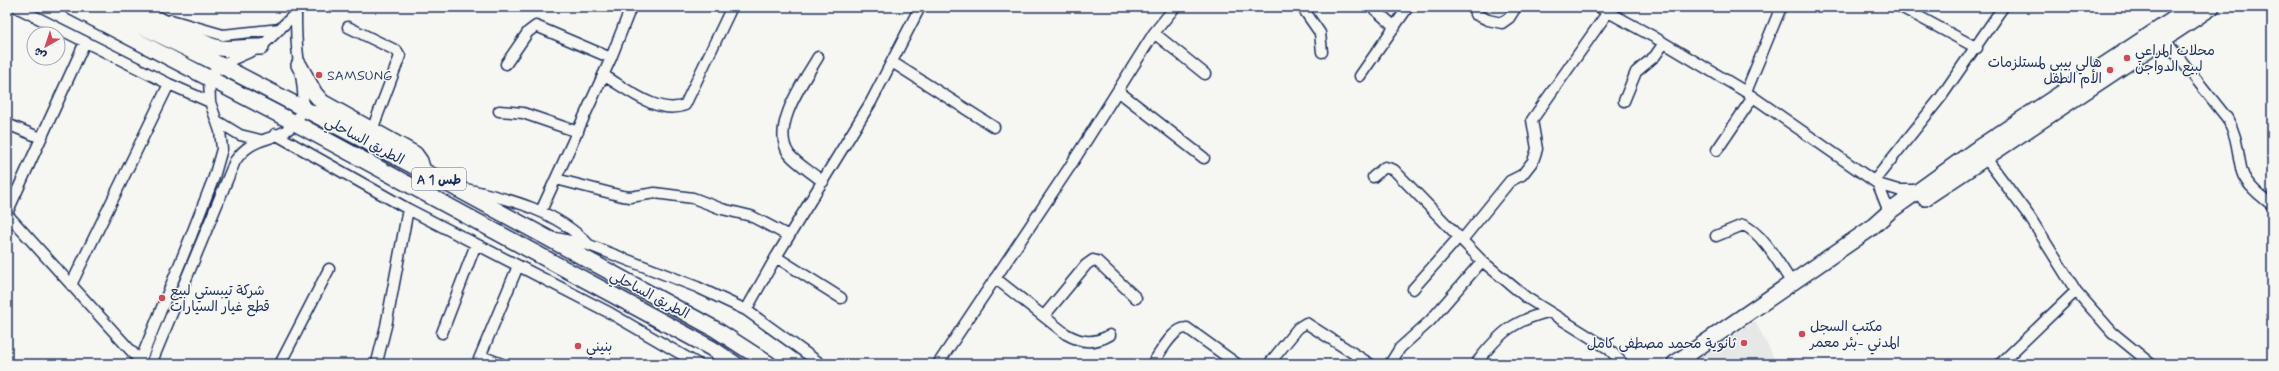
<svg xmlns="http://www.w3.org/2000/svg" width="2279" height="371" viewBox="0 0 2279 371" font-family="Mynerve,'Playpen Sans Arabic',sans-serif">
	<style>
		.built { fill: #e6e7e7 }
		.lines { fill: none; stroke-linecap: round; stroke-linejoin: round }
		.minor-casing { stroke: #1b2f5e; stroke-width: 13 }
		.highway-casing { stroke: #1b2f5e; stroke-width: 18 }
		.minor { stroke: #f6f6f2; stroke-width: 10 }
		.highway { stroke: #f6f6f2; stroke-width: 15 }
		.poi-dot { fill: #d1495b; stroke: #f6f6f2; stroke-width: 1.5 }
		.labels { text-anchor: middle; stroke-width: 3; stroke-linejoin: round; paint-order: stroke }
		.shield { fill: #f6f6f2; stroke: #5d6b8a; stroke-width: 1 }
		.shield-label { font-size: 13px; font-weight: bold; fill: #1b2f5e }
		.poi-label { font-size: 14px; fill: #1b2f5e; stroke: #f6f6f2; text-anchor: start }
		.street-label { font-size: 14px; fill: #1b2f5e; stroke: #f6f6f2 }
	</style>
	<rect width="100%" height="100%" fill="#f6f6f2"/>
	<filter id="ink" filterUnits="userSpaceOnUse"><feTurbulence type="fractalNoise" baseFrequency=".025" numOctaves="2"/><feDisplacementMap in="SourceGraphic" scale="8" xChannelSelector="R" yChannelSelector="G"/><feConvolveMatrix kernelMatrix="1 2 1 2 8 2 1 2 1" color-interpolation-filters="sRGB"/></filter>
	<g filter="url(#ink)">
		<path class="built" d="M1755,321L1777,364H1689Z"/>
		<g class="lines">
			<g class="minor-casing">
				<path id="minor" d="M16,7L169,84L210,102
					M1302,7L1320,33L1322,52
					M1372,7L1395,27
					M1599,7L1654,37L1746,92L1878,184L1898,190H1918
					M1901,7L1977,48
					M1475,14L1488,20L1502,23L1509,18L1516,7
					M171,20L223,35L280,29
					M348,27L397,51L400,56L372,130
					M1154,33L1205,74
					M2164,39L2227,118C2238,137 2237,152 2242,172C2246,185 2262,197 2272,205
					M818,57C804,81 770,127 789,154C797,164 813,173 823,182
					M892,62L994,127
					M506,64L528,32L536,26L611,58
					M603,75C626,88 658,116 685,105L730,11
					M1360,76L1408,7
					M1118,91L1204,158
					M1746,92L1781,7
					M1624,101L1636,72L1655,56L1664,43
					M499,111L523,113L578,132
					M217,121L240,135L260,140
					M7,124L41,138
					M275,134L408,209L610,313L698,364
					M1717,150L1753,97
					M1982,153L2029,216L2076,291L2112,332L2151,364
					M1373,177L1385,167L1394,170L1482,261L1527,298L1609,349L1623,364
					M556,179L622,196L630,197L655,193L693,198L722,209L751,216L789,236
					M1874,181L1941,97L2003,7
					M1878,184L1889,212
					M466,189C510,199 557,211 589,245
					M541,211L611,58L631,7
					M7,213L85,42
					M7,214L143,364
					M1716,236L1743,225C1762,232 1781,267 1792,283
					M556,238L589,245L697,287L746,310L821,364
					M1462,240L1510,181L1522,175L1533,161L1537,149L1532,120L1608,12
					M776,257L841,298
					M995,278L1066,334C1082,343 1094,344 1110,335
					M71,285L169,84
					M1413,289L1459,237
					M746,310L776,257L871,102L920,7
					M1044,316L1086,265L1093,260L1097,261L1136,298
					M442,333L476,244
					M481,356L502,364
					M1478,361C1500,333 1513,321 1548,312
					M377,362L386,326L408,209
					M139,364L191,236L214,177L222,149L220,131L210,102L209,78L220,65L261,47L296,13L299,7
					M151,364L235,161C252,137 266,143 287,130C313,113 301,81 298,56C296,41 296,27 296,13
					M280,364L329,269
					M477,364L518,266
					M938,364L1069,168L1154,33L1175,7
					M1152,364C1160,354 1173,327 1187,328L1237,364
					M1269,364L1298,328L1306,323L1370,364
					M1390,364L1400,348L1430,321L1482,261
					M2000,364L2076,291"/>
			</g>
			<g class="highway-casing">
				<path id="highway" d="M72,7L295,123L711,348L735,364
					M103,7L220,65L452,186L715,329L769,364
					M117,13C155,8 181,36 215,47C227,51 247,46 261,47
					M299,65L315,94L322,102L415,154L420,161L423,171
					M1925,198L2212,7
					M1674,364L1870,229L1889,212L1978,148L2192,7"/>
			</g>
			<use href="#minor" class="minor"/>
			<use href="#highway" class="highway"/>
		</g>
	</g>
	<g class="poi-dot">
		<circle cx="2127" cy="58" r="4"/>
		<circle cx="2110" cy="70" r="4"/>
		<circle cx="319" cy="75" r="4"/>
		<circle cx="162" cy="298" r="4"/>
		<circle cx="1802" cy="334" r="4"/>
		<circle cx="1744" cy="343" r="4"/>
		<circle cx="578" cy="346" r="4"/>
	</g>
	<g class="labels">
		<rect class="shield" x="412" y="168" width="54" height="22" rx="3"/>
		<g class="shield-label">
			<text x="439" y="184">A 1 طس</text>
		</g>
		<g class="poi-label">
			<text x="2135" y="55">محلات المراعي<tspan x="2135" dy="16">لبيع الدواجن</tspan></text>
			<text x="2102" y="67" text-anchor="end">هالي بيبي لمستلزمات<tspan x="2102" dy="16">الأم الطفل</tspan></text>
			<text x="327" y="80">SAMSUNG</text>
			<text x="170" y="295">شركة تيبستي لبيع<tspan x="170" dy="16">قطع غيار السيارات</tspan></text>
			<text x="1810" y="331">مكتب السجل<tspan x="1810" dy="16">المدني -بئر معمر</tspan></text>
			<text x="1736" y="348" text-anchor="end">ثانوية محمد مصطفى كامل</text>
			<text x="586" y="351">بنيني</text>
		</g>
		<g class="street-label">
			<text transform="translate(365 140) rotate(28)" y="5">الطريق الساحلي</text>
			<text transform="translate(650 294) rotate(28)" y="5">الطريق الساحلي</text>
		</g>
	</g>
	<rect width="2279" height="371" fill="none" stroke="#f6f6f2" stroke-width="24"/>
	<rect x="12" y="12" width="2255" height="347" fill="none" stroke="#1b2f5e" stroke-width="1.5" filter="url(#ink)"/>
	<g transform="translate(46 46) rotate(219)"><circle r="19" fill="#f6f6f2" stroke="#9ea6b7"/>
	<path d="M0-3L7 15L0 10L-7 15Z" fill="#d1495b"/>
	<text y="-6" font-size="11" font-weight="bold" text-anchor="middle" fill="#1b2f5e">ش</text>
	</g>
</svg>
